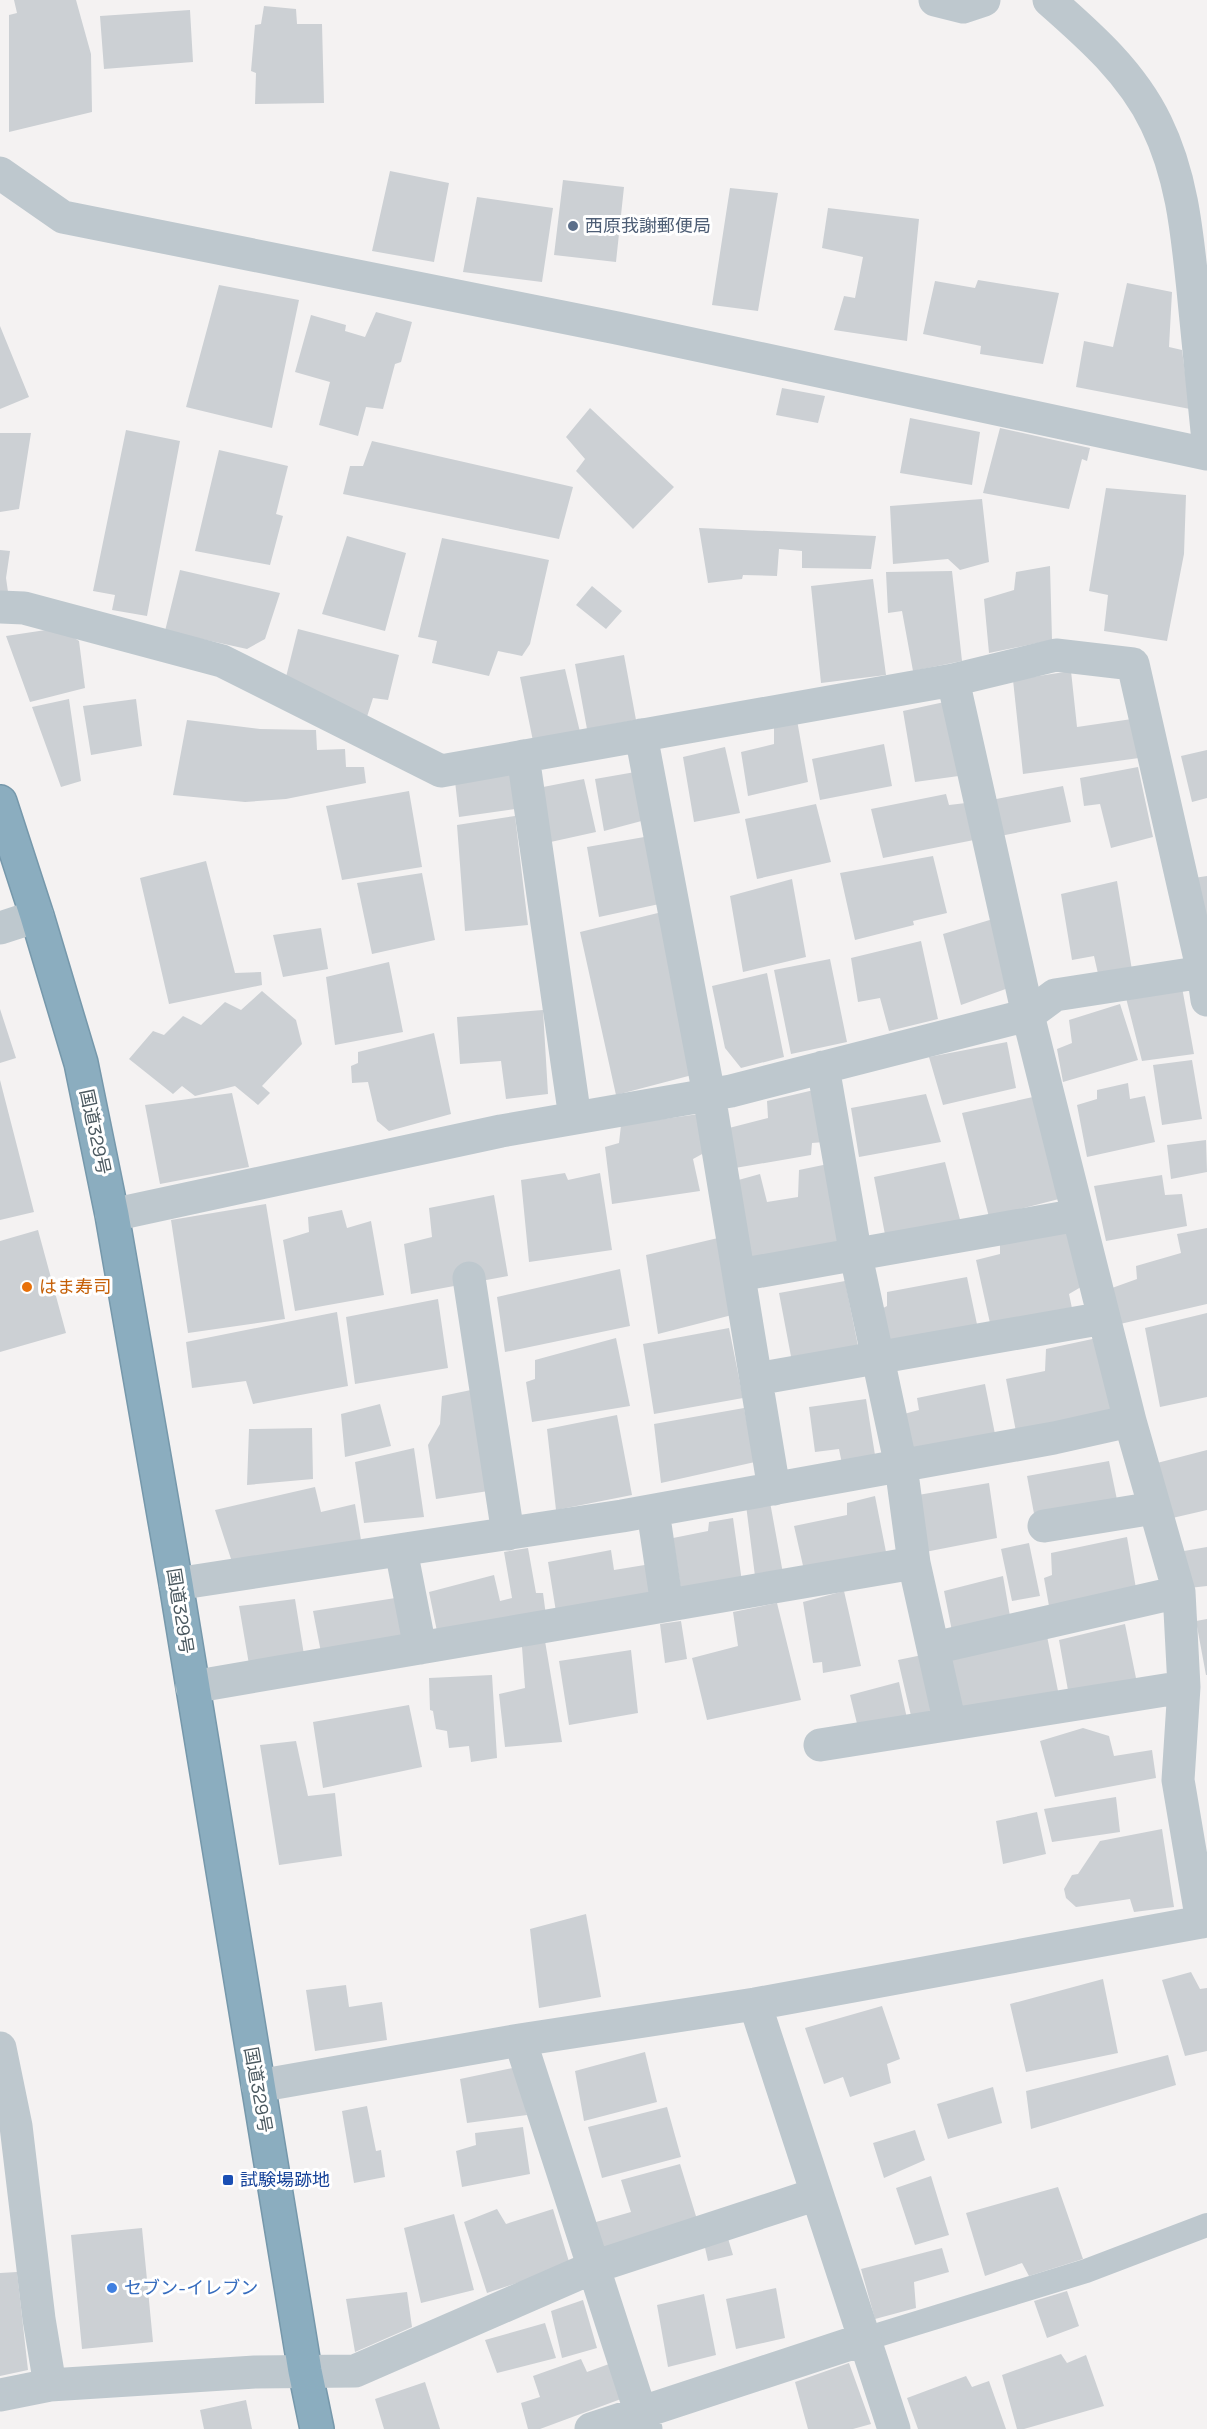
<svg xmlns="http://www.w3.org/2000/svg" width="1207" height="2429" viewBox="0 0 1207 2429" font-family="'Space Grotesk','Noto Sans JP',sans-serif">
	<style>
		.building { fill: #ccd0d4 }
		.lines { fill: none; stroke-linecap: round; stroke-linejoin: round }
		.highway-casing { stroke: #7698ab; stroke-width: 36 }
		.lane { stroke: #bec8ce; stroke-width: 24 }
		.street { stroke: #bec8ce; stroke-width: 33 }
		.highway { stroke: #8badbf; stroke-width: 33 }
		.service-dot { fill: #5c6f8a; stroke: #fff; stroke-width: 2 }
		.food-dot { fill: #e8710a; stroke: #fff; stroke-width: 2 }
		.transit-dot { fill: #1a4fb4; stroke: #fff; stroke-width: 2 }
		.shop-dot { fill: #3f7fe0; stroke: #fff; stroke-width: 2 }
		.labels { text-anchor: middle; stroke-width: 6; stroke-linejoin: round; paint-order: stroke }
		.service-label { font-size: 18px; fill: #4e5e75; stroke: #fff; text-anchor: start }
		.street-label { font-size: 18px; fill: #4a585f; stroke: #fff }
		.food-label { font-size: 18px; fill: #c56008; stroke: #fff; text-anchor: start }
		.transit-label { font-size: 18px; fill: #164399; stroke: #fff; text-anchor: start }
		.shop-label { font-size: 18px; fill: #366cbe; stroke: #fff; text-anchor: start }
	</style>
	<rect width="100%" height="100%" fill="#f4f2f2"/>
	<path class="building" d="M14,0H76L91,54L92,112L9,132V15L17,13Z
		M264,6L296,9L297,24H322L324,103L255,104L256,73L251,71L255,25L261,24Z
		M190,10L193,62L104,69L100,16Z
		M390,171L449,183L434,262L372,251Z
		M563,180L624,187L616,262L554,255Z
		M730,188L778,193L758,311L712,305Z
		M477,197L553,208L542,282L463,272Z
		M828,208L919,219L907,341L834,330L844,296L855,298L863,257L822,248Z
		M978,280L1059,293L1043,364L980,354L981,346L923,334L935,281L975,288Z
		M1127,283L1172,292L1169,347L1182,350L1190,409L1076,387L1084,341L1113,347Z
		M219,285L299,300L272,428L186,407Z
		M376,312L412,322L401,362L395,364L383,409L366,407L358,436L319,425L330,382L295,372L311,315L346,325L345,331L365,337Z
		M0,326L29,397L0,409Z
		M782,388L825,396L818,423L776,415Z
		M590,408L674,487L633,529L576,471L585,459L566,437Z
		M910,418L980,432L972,485L900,473Z
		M1000,428L1090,448L1087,461L1082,459L1069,509L983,493Z
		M126,430L180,441L147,616L112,610L115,595L93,591Z
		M0,433H31L19,509L0,512Z
		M372,441L573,487L559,539L343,494L350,466H363Z
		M219,450L288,466L276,514L283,516L270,565L195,551Z
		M1106,488L1186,495L1184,554L1167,641L1104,631L1108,595L1089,591Z
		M982,499L989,562L960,570L948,559L893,564L890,506Z
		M699,528L876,536L871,569L802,568V551L779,549L777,576L743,575L742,579L708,583Z
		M347,536L406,553L385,631L322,614Z
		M442,538L549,560L530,644L522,656L498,651L489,676L432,663L437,641L418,637Z
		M0,550L10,551L6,578L8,592L0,594Z
		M1050,566L1052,640L989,653L984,599L1014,590L1016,572Z
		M180,570L280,593L265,639L247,649L165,631Z
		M952,571L962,661L913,671L902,611L888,613L886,572Z
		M873,579L886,675L821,683L811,586Z
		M592,586L622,611L606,629L576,605Z
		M59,628L79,641L85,688L30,702L6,636Z
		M298,629L399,655L388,700L373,698L365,723L285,681Z
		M624,655L636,720L587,729L575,664Z
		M565,669L580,732L533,741L520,677Z
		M1071,671L1077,727L1132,719L1139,758L1023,774L1013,680Z
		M69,699L81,781L61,787L32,707Z
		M136,699L142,746L91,755L83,706Z
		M949,701L966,775L915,782L903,711Z
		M187,720L260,729L316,730L317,750L345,749L346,767H364L366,783L286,799L245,802L173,795Z
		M797,720L808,782L748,796L741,752L774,744V725Z
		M884,744L892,786L820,800L812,759Z
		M725,747L740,813L694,822L683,757Z
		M1207,750V798L1192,802L1181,756Z
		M1138,767L1153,837L1111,848L1100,804L1084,806L1080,778Z
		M641,771L649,819L604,831L595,779Z
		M511,773L515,809L459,817L455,781Z
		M584,779L596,832L546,843L538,788Z
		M1063,786L1071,822L995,837L986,801Z
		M409,791L422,867L342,880L326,806Z
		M946,794L949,805L966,803L974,840L883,858L871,809Z
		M816,804L831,862L757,879L745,819Z
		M515,816L528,925L465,931L457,825Z
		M650,836L664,903L599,917L587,847Z
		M933,856L947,913L913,921L914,925L855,940L840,873Z
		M206,861L235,973L261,972L262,985L169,1004L140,878Z
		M422,873L435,940L372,954L357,883Z
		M1207,876V945L1194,878Z
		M792,879L806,957L743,972L730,896Z
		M1117,881L1132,970L1099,978L1094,956L1072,960L1061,894Z
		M662,912L696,1074L616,1095L580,932Z
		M993,919L1014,986L961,1005L943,934Z
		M321,928L328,969L283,977L273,935Z
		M921,941L938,1019L889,1031L880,998L858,1002L851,958Z
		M830,959L847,1042L791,1054L774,970Z
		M389,962L403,1032L335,1045L326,977Z
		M767,973L784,1057L741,1068L725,1048L712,986Z
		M1180,976L1194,1054L1142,1061L1123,986Z
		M262,991L296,1020L302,1044L262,1086L270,1093L258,1105L235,1086L195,1096L182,1086L173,1094L129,1059L153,1031L164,1035L183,1016L201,1025L225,1002L241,1010Z
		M1120,1004L1138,1060L1063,1082L1057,1049L1072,1043L1069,1020Z
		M0,1009L16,1058L0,1063Z
		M543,1010L548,1094L506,1099L501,1061L460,1064L457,1017Z
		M434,1033L451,1114L389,1131L377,1121L368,1082L352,1083L351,1066L358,1063V1052Z
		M1007,1042L1016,1088L943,1105L929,1057Z
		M1192,1060L1202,1119L1162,1125L1153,1065Z
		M0,1080L34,1212L0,1220Z
		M1128,1083L1130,1099L1145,1096L1155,1142L1087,1157L1077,1105L1097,1099V1090Z
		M814,1090L824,1142L812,1143L811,1155L735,1168L729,1128L768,1118L767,1101Z
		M232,1093L249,1167L160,1184L145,1105Z
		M926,1094L941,1142L859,1157L851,1108Z
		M1033,1097L1059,1199L989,1217L962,1113Z
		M699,1114L704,1153L693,1159L700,1191L612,1204L605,1147L619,1143L621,1125Z
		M1206,1140L1207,1172L1171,1179L1167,1145Z
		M945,1162L963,1231L887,1245L874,1177Z
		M828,1164L847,1258L742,1265L724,1184L760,1174L767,1202L798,1197L799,1170Z
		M565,1173L568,1180L600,1173L612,1250L529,1262L521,1180Z
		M1162,1175L1165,1195L1182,1194L1187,1226L1106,1241L1094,1186Z
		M494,1195L508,1276L411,1294L404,1244L432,1237L429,1208Z
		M266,1204L285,1319L188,1333L171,1220Z
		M342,1210L347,1228L371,1221L384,1295L295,1311L283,1240L309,1232L308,1217Z
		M1207,1228V1304L1120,1324L1112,1288L1137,1279L1136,1266L1181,1253L1177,1234Z
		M38,1230L66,1333L0,1352V1241Z
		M1066,1230L1081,1287L1069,1294L1073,1313L992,1332L976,1260L1000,1254V1245Z
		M718,1238L732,1315L658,1334L646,1255Z
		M620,1269L630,1326L505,1352L497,1297Z
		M967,1277L978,1329L882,1347L874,1313L887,1306V1292Z
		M845,1281L860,1356L793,1367L779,1293Z
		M438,1299L448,1368L355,1384L346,1317Z
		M337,1312L348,1386L253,1404L246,1381L192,1388L186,1342Z
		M1207,1313V1397L1160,1407L1145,1328Z
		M729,1328L743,1398L654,1414L643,1344Z
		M616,1338L630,1406L532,1422L526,1382L535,1379V1360Z
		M1097,1338L1118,1417L1017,1437L1006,1379L1045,1371L1046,1349Z
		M985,1384L995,1434L904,1451L900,1415L919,1410L917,1398Z
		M471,1390L495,1490L436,1499L428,1445L440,1424L442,1396Z
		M866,1399L875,1455L842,1464L839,1449L815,1452L809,1407Z
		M380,1404L391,1446L345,1457L341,1414Z
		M744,1408L755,1462L661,1483L654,1424Z
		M617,1415L632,1495L556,1510L547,1429Z
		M312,1428L313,1479L247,1485L249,1429Z
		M414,1448L424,1517L364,1523L355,1462Z
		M1207,1450V1510L1168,1519L1157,1463Z
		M1109,1461L1121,1519L1038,1535L1027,1476Z
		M989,1483L997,1538L925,1552L918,1495Z
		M315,1487L321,1512L355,1504L361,1540L232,1562L215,1510Z
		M875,1496L886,1552L804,1570L794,1526L847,1515V1503Z
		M770,1502L784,1579L756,1584L746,1505Z
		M733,1518L742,1582L682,1596L673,1538L708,1531L709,1522Z
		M1127,1537L1137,1594L1049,1606L1044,1578L1052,1575L1051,1553Z
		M1029,1543L1040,1596L1012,1601L1001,1549Z
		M1207,1547V1586L1189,1588L1184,1551Z
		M528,1548L536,1593H543L547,1623L439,1641L429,1592L494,1575L500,1601L512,1598L504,1552Z
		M611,1550L614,1570L657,1563L664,1602L557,1618L548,1562Z
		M1003,1576L1011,1622L953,1636L944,1591Z
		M844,1591L861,1666L823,1673L822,1662L813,1663L803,1602Z
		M408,1596L415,1648L324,1668L313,1611Z
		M295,1599L306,1667L251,1676L239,1606Z
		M777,1603L801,1700L707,1720L692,1658L738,1646L733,1612Z
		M1207,1619V1675H1206L1196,1621Z
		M681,1621L687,1659L665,1663L660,1624Z
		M1125,1624L1138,1688L1069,1696L1059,1640Z
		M1046,1631L1061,1706L955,1726L943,1652Z
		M545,1641L562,1742L505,1747L499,1694L525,1688L522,1647Z
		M631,1650L638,1713L569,1725L559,1661Z
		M927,1654L940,1713L912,1720L898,1660Z
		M492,1675L497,1758L471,1762L469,1746L449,1748L447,1731L436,1729L433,1711L430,1710L429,1678Z
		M899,1682L908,1723L860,1736L850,1695Z
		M409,1705L422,1767L323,1788L313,1722Z
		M1083,1728L1109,1736L1114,1756L1152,1750L1156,1778L1055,1797L1040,1741Z
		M296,1741L308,1796L335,1793L342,1856L279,1865L260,1745Z
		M1116,1797L1120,1832L1052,1842L1044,1809Z
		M1037,1812L1046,1854L1003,1864L996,1821Z
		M1162,1829L1174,1907L1134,1912L1130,1899L1076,1907L1066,1898L1064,1889L1072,1875L1078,1874L1100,1841Z
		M586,1914L601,1997L539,2008L530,1929Z
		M1191,1972L1200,1989L1207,1988V2051L1185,2056L1162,1980Z
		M1103,1979L1118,2053L1026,2072L1010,2004Z
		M346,1985L349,2007L382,2002L387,2040L315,2051L306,1990Z
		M882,2006L900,2059L887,2064L891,2083L850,2097L843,2077L824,2084L805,2028Z
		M645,2052L657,2102L584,2121L575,2071Z
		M1168,2055L1176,2085L1031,2129L1026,2091Z
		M517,2067L527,2115L467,2123L460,2079Z
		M993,2087L1002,2123L948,2139L937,2104Z
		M367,2106L376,2151L381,2150L385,2177L354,2183L342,2111Z
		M667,2107L681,2157L602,2178L588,2127Z
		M523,2127L530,2174L462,2187L456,2151L476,2145L475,2133Z
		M915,2130L925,2160L884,2178L873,2143Z
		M680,2164L699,2226L599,2257L589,2224L631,2212L621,2180Z
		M931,2176L949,2235L915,2245L896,2188Z
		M1058,2187L1083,2259L1029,2276L1022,2263L985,2276L966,2213Z
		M497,2209L506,2224L553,2209L570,2265L487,2293L464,2222Z
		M454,2214L474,2290L421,2303L404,2228Z
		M142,2228L153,2342L82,2349L71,2235Z
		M727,2235L733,2255L708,2261L704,2243Z
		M942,2248L949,2272L914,2282L916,2308L875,2319L861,2269Z
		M17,2272L28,2370L0,2376V2273Z
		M776,2288L785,2338L736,2349L726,2299Z
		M1067,2291L1079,2326L1047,2338L1034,2301Z
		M407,2292L412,2327L355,2352L346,2299Z
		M704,2294L716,2355L668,2367L657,2305Z
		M583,2300L597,2348L562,2358L551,2311Z
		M545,2323L556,2358L497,2373L485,2340Z
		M1061,2354L1067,2363L1086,2355L1104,2406L1024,2429H1017L1002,2375Z
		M581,2359L587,2372L609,2364L621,2399L540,2429H528L521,2403L540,2397L533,2376Z
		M849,2363L871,2424L853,2429H808L795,2382Z
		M966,2376L972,2387L989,2381L1006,2429H918L907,2398Z
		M425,2382L440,2429H384L375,2399Z
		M246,2400L252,2429H204L200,2410Z"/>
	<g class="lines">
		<g class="highway-casing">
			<path id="highway" d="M0,802L37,916L81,1063L112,1215L176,1584L305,2371L317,2429"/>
		</g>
		<path class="lane" d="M865,2339L1086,2271L1207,2225"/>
		<path class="street" d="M935,0L963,7L984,0
			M1049,0C1090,36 1132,73 1156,123C1182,176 1187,232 1193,290C1198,337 1202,384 1207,431
			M0,173L63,217L617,328L1207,454
			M0,607L24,608L222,661L441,771L953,680L1056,655L1133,664L1203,972L1207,1000
			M953,680L1028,1015L1055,995L1203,972
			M641,735L709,1095L774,1489
			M523,756L575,1118
			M0,928L37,916
			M823,1067L856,1256L901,1466L914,1563L950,1724
			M112,1215L501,1131L731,1091L1028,1015L1130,1421L1179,1592L1184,1687L1178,1780L1202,1922
			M739,1275L1078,1215
			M469,1278L508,1534
			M756,1379L1104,1318
			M653,1511L667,1605
			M1044,1526L1154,1508
			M401,1550L420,1648
			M176,1584L622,1516L1054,1438L1130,1421
			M934,1648L1179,1592
			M192,1687L914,1563
			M820,1745L1184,1687
			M755,2004L894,2429
			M520,2040L646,2429
			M0,2048L16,2126L39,2319L50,2385
			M258,2086L520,2040L755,2004L1207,1921
			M0,2395L50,2385L255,2372L355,2371L594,2267L817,2194
			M591,2429L865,2339"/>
		<use href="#highway" class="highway"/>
	</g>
	<circle class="service-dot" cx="573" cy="226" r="6"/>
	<circle class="food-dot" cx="27" cy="1287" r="6"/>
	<rect class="transit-dot" x="222" y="2174" width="12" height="12" rx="3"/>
	<circle class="shop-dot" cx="112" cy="2288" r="6"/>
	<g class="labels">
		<g class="service-label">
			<text x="585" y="232">西原我謝郵便局</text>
		</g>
		<g class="street-label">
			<text transform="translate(95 1132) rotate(78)" y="6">国道329号</text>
			<text transform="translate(180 1611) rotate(81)" y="6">国道329号</text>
			<text transform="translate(258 2090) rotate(80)" y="6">国道329号</text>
		</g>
		<g class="food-label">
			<text x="39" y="1293">はま寿司</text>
		</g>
		<g class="transit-label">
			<text x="240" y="2186">試験場跡地</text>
		</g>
		<g class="shop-label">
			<text x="124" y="2294">セブン-イレブン</text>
		</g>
	</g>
</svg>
